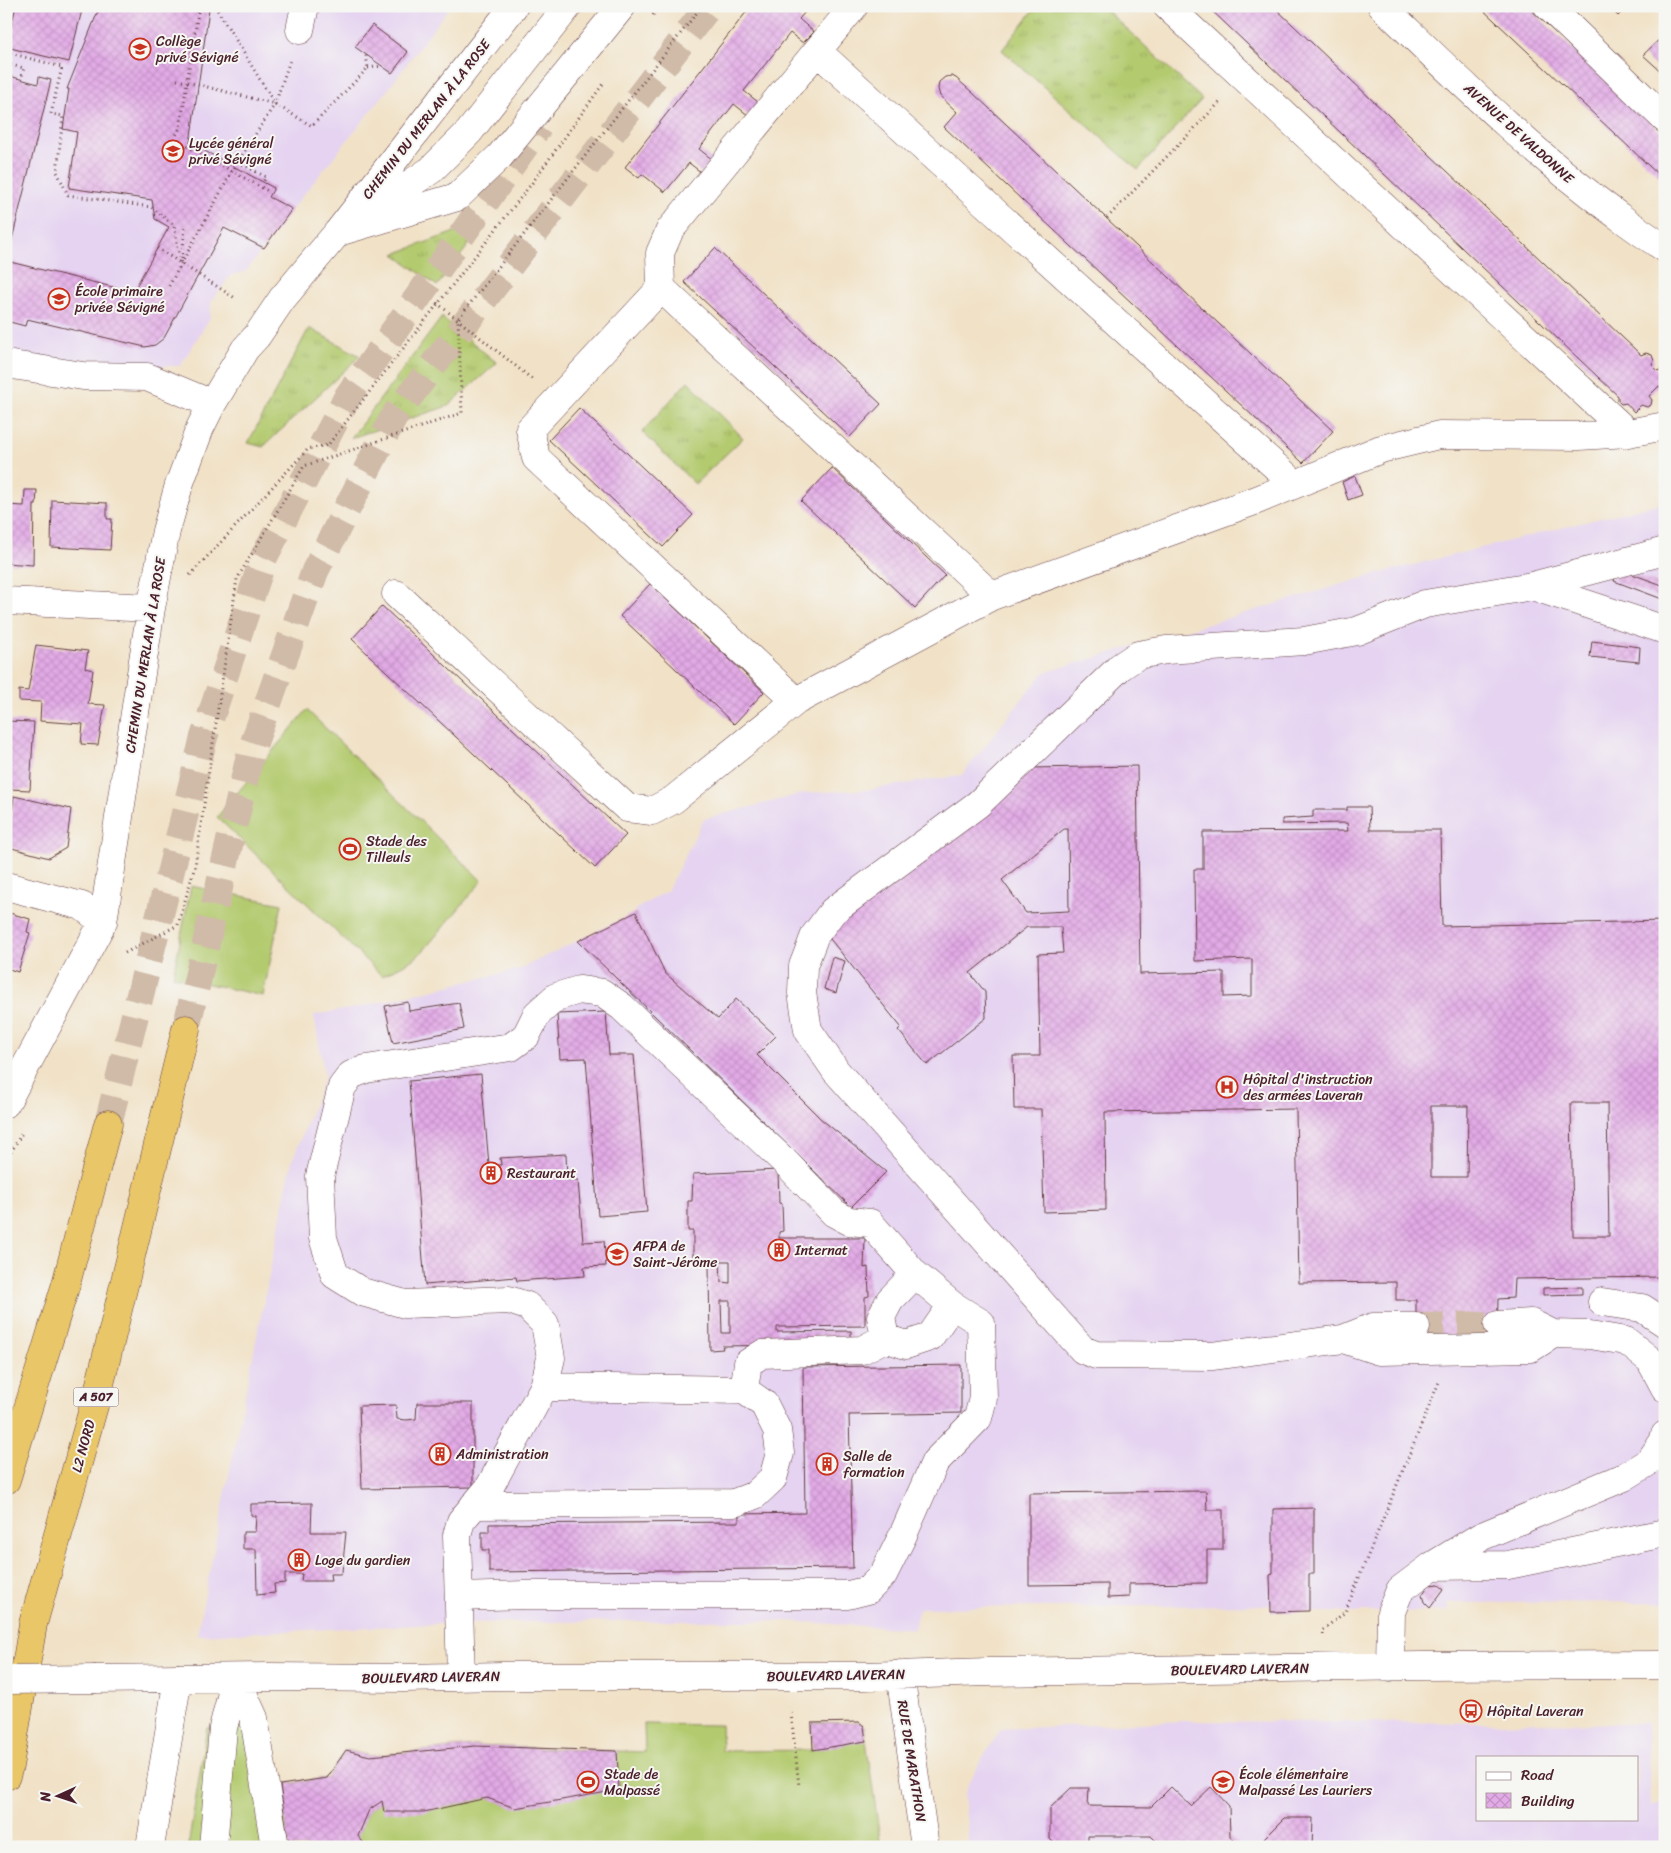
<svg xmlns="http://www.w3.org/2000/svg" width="1671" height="1853" viewBox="0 0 1671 1853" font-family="Sriracha,sans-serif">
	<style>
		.built { fill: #e5d3f1; fill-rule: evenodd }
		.grass { fill: url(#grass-tufts); stroke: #7e744c }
		.garden { fill: #b3ca6e; stroke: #7e744c }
		.building { fill: url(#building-cross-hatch); fill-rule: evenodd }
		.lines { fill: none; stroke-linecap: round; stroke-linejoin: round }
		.minor-tunnel { stroke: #d0bba8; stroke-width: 28; stroke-dasharray: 28 14; stroke-linecap: butt }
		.highway-tunnel { stroke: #d0bba8; stroke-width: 28; stroke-dasharray: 28 14; stroke-linecap: butt }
		.minor-casing { stroke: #633c42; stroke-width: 29 }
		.highway-casing { stroke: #633c42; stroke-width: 29 }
		.path { stroke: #633c42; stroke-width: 3; stroke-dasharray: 1 4; stroke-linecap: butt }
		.minor { stroke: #fff; stroke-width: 28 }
		.highway { stroke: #e9c769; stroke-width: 28 }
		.minor-bridge-casing { stroke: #633c42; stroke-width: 29; stroke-linecap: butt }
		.path-bridge { stroke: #633c42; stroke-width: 3; stroke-dasharray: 1 4; stroke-linecap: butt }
		.minor-bridge { stroke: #fff; stroke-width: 28 }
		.labels { text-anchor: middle; stroke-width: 4; stroke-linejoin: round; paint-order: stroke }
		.shield { fill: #f6f6f2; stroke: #7e6067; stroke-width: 1 }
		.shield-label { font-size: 12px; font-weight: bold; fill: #4a1f2b }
		.poi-label { font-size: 14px; fill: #4a1f2b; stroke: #f6f6f2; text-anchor: start }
		.street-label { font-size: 14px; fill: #4a1f2b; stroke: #f6f6f2 }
	</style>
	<defs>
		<pattern id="grass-tufts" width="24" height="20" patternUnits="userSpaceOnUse" patternTransform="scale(1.25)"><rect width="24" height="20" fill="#b3ca6e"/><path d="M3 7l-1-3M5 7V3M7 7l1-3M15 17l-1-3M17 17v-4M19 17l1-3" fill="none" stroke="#9bad5f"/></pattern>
		<pattern id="building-cross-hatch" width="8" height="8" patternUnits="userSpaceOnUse" patternTransform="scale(1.25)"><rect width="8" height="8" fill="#e2aae6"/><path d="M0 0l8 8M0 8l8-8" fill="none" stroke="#c392c5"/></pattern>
	</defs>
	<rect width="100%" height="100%" fill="#f6f6f2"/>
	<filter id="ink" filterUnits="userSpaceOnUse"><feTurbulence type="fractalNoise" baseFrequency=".02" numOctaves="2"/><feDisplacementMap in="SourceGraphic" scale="10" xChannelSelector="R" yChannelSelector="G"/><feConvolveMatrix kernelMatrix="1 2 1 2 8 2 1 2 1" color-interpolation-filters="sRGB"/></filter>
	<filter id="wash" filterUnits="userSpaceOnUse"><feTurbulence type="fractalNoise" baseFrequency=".0096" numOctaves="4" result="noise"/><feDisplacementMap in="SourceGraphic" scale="20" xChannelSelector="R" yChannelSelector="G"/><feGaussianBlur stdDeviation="1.12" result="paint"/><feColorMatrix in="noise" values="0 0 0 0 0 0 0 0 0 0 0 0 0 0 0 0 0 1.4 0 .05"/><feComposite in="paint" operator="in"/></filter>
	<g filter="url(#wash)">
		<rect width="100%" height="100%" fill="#f1e2c7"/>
		<path class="built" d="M6,6H450L386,92L292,209L264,248L245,272L231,275L211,302L210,318L180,366H91L6,355Z
			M1665,502V1602L1448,1603V1611L1391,1612H1271V1605L919,1608L914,1629L787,1621H632L459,1623L197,1635L292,1161L325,1077L314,1015L355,1008L520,969L636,912V909L667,891L704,819L805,793L866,790L962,775L1043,673L1377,574Z
			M1186,1721L1647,1724L1650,1807L1665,1800V1847H969L964,1795L976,1769L1001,1729ZM1477,1757H1637V1819H1477Z"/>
		<path class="grass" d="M1037,6H1102L1202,99L1138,170L1002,50Z
			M474,225L478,233L437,286L394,254Z
			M442,317L497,363L448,406L351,438Z
			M309,328L360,356L263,447L248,443Z
			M688,381L743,438L695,484L642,432Z"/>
		<path class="garden" d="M307,710L482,881L424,950L414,959L382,976L217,817Z
			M191,886L282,904L263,996L173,976Z
			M859,1722L864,1726L881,1847H188L207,1728L245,1725L257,1788L327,1778L346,1750L370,1756L475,1746L645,1752L644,1724L721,1725L722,1751L813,1750L812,1723Z"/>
		<g id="blocks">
			<path class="building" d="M16,6H83L69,62L6,47Z
				M100,6H189L209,9L190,143L274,188L269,197L292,209L264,248L224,228L164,338L155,345L145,347L27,319L25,326L6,321V261L133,292L169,227L155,219L152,200L69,188L77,132L63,129L69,89H67Z
				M751,6H810L799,19L814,32L803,43L790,33L744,91L758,102L749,116L734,104L699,149L713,160L702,173L689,163L665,192L642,174L639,178L625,167Z
				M1207,6H1273L1641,355L1646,353L1652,355L1654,361L1652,365L1658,371L1665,367V391L1659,386L1649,396L1652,400L1651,405L1647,407L1641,405L1634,412L1626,403L1621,404L1618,401V396Z
				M1479,6H1527L1665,136V181Z
				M1608,6H1628L1618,16Z
				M372,25L408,52L392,73L355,47Z
				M1665,34V75L1643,55Z
				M6,75L38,84L39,77L51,80L7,260Z
				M952,76L956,78L974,94L1333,431L1303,463L944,127L957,112L940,96L938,89L939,82L945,77Z
				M715,248L881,404L850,437L684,282Z
				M579,408L693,515L663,547L549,440Z
				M832,468L945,575L915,608L801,501Z
				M1355,476L1362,495L1348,500L1342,482Z
				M25,490H37L36,505H34L33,565L6,563V505L24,506Z
				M52,500L107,503V519H112L110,550L51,547Z
				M1618,569L1665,586V600L1614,581Z
				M650,584L764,692L734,724L620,616Z
				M382,606L626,835L595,868L352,639Z
				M1592,641L1640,647L1639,662L1590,657Z
				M36,645L88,651L85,668L93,670L88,704L105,705L98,745L81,744L83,724L40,721L41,702L19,701V690L28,691Z
				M6,721L34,722L30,790L8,789L6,793Z
				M1137,766L1140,974L1224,972V997L1252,996V959L1195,961L1194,869H1203V832L1348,831L1347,823L1282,824V819L1313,817V810H1347V807H1369L1370,830H1440L1442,926L1665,921V1277L1514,1279L1513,1298L1498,1299L1497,1338L1416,1340V1300H1396V1282L1299,1283L1296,1109L1105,1112L1106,1210L1044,1212L1041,1109H1014L1013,1056H1040L1038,954L1063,953L1061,927H1027L970,973L985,992L986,1018L927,1065L898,1030L901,1027L826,934L1032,768ZM1064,829H1068L1069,911L1026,913L1002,880ZM1571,1103H1607L1609,1236H1573ZM1431,1106H1468L1467,1177H1431Z
				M14,796L71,809L66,848L49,858L8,847Z
				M6,912L30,919L27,932L30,933L18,972L6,968Z
				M636,912L665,973L718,1019L736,999L776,1036L757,1055L821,1119L886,1172L851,1207L578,941Z
				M832,957L845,961L836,993L824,989Z
				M408,1002L409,1011L459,1003L464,1029L393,1043L385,1006Z
				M606,1012L609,1055H634L647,1212L598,1216L586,1058L560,1059L557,1014Z
				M481,1074L489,1165H501L500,1158L566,1154L567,1180H578L583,1242L604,1241L606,1266L584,1267L585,1276L517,1281L516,1277L425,1285L409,1081Z
				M778,1170L779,1203L782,1204L783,1231L779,1232V1238H865L864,1268L868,1267L869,1296L865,1297V1326L777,1327V1332L851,1331V1344L722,1346L723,1349L710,1350L709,1261H693V1231H688V1201H692L693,1174ZM720,1261H730V1283L721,1282ZM721,1301H730V1333H722Z
				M1582,1287V1294L1543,1295V1288Z
				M961,1365V1413L849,1415L853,1568L489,1572V1550H482V1532H489V1524L739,1522V1514L805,1513L803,1367Z
				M417,1403H473V1487L362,1489L359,1406L396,1405L397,1419L406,1420L416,1419Z
				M1206,1491L1207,1510H1223V1550H1207V1583L1129,1584V1597L1108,1598V1584L1029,1585V1493Z
				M312,1503L311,1532H346L342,1572L340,1574H330L331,1581H301L302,1574H285V1583L274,1584L275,1593L257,1595L256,1549H243V1532H255L256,1516L251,1515V1504Z
				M1314,1508V1574H1309V1611L1271,1612L1270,1575L1273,1574V1509Z
				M1438,1584L1444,1589L1430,1608L1424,1602L1422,1595L1429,1585Z
				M859,1722L864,1726L866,1741L813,1750L812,1723Z
				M475,1746L617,1751L619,1790L515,1808L487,1798L424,1812H384L382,1801L369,1810L358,1836L367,1847H289L280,1785L327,1778L346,1750L370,1756Z
				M1171,1787L1191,1806L1211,1787L1229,1806L1230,1836L1240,1847H1162L1151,1836H1088V1847H1058L1050,1839V1808L1071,1788H1089L1088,1806L1151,1807Z
				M1284,1818H1313L1312,1847H1265L1264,1838Z"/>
		</g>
	</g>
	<g filter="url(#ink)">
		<use href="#blocks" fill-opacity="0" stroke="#633c42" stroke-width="1"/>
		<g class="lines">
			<path class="minor-tunnel" d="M1416,1327L1498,1325"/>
			<path class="highway-tunnel" d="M186,1029L251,751L315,571L395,415L709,6
				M108,1124L204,737L264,557L348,396L539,126"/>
			<g class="minor-casing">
				<path id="minor" d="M854,6L670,230L660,253L661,288L992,596
					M1167,6L1628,433
					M1382,6C1456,77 1527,148 1609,209C1627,222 1645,236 1665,248
					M1548,6L1665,119
					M300,30L305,6
					M817,51L1295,484
					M360,217L431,170L469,132L568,6
					M338,232L457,197L500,156L622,6
					M661,288L530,429L536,458L796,701
					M6,364L83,376L147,377L212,404
					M1532,586L1665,630
					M396,594L627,808L652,811L673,800L796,701L992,596L1257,500L1381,449L1439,435L1579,436L1628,433L1665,426
					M6,601L151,608
					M6,886L82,906L103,922
					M6,1103L103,922L151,608L166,531L179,485L200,428L212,404L245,349L257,336L282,299L338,232L514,6
					M1602,1302L1642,1308L1665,1323
					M1498,1325L1531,1323L1553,1334L1590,1335L1626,1341L1650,1360L1665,1388
					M1416,1327H1373L1343,1339L1212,1356L1096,1355L1083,1350L836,1071L808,1030L802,993L803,966L815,935L833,911L978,804L1120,667L1138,655L1166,650L1304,641L1357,631L1425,604L1532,586L1665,551
					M885,1338L906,1345L930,1337L952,1305
					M1343,1339L1379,1351L1531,1348L1553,1334
					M744,1390L748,1363L762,1354L862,1350L885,1338L881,1317L890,1300L915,1274
					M474,1505L734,1503L755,1495L773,1478L780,1453L777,1430L764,1404L744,1390L544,1387
					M1432,1566L1508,1565L1665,1533
					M459,1597L525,1595H848L868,1590L883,1575L903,1535L935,1462L978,1418L983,1398L981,1323L952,1305L915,1274L870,1223L849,1221L834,1213L787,1164L622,1007L602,993L579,990L556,997L537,1014L526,1036L511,1047L366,1069L351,1075L342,1087L320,1176L323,1238L335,1275L362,1292L405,1304L509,1300L527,1306L545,1324L551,1358L544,1387L489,1488L461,1521L457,1535L461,1677
					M1390,1667L1391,1612L1400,1590L1432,1566L1480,1537L1624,1477L1650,1461L1663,1442L1665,1435
					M900,1674L925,1847
					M96,1679L269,1677L404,1678L503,1676H864L988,1672L1421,1666L1665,1665
					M150,1847L178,1678
					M213,1847L223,1728L236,1678L254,1718L275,1847"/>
			</g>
			<g class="highway-casing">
				<path id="highway" d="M6,1480L66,1284L108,1124
					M6,1776L9,1766L33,1624L100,1384L186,1029"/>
			</g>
			<path class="path" d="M215,6L275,104
				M653,15L659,6
				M6,33L13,6
				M6,52L62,67L51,114L63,116L57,172L68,195L151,207L174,225L181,264
				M6,64L24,68L21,79
				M368,68L382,66
				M177,80L187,82L199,6
				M174,139L180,128L187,82L275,104L312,126L368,68L366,55
				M238,162L266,177L263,182
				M1107,218L1222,100
				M157,248L235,298
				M182,259L185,227
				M169,286L235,166L275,104L290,60
				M437,303L532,379
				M190,575L308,449L328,445L532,183L603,84
				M125,953L178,925L195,866L237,579L304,466L462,413L458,319L702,6
				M6,1161L23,1131
				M1323,1635V1630L1345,1612L1439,1382
				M791,1713L799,1786"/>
			<use href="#minor" class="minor"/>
			<use href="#highway" class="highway"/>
			<g class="minor-bridge-casing">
				<path id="minor-bridge" d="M6,1680L96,1679"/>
			</g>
			<path class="path-bridge" d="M174,139L268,191"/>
			<use href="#minor-bridge" class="minor-bridge"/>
		</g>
	</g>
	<defs>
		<g id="school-ring" transform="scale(1.125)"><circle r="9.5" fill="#f6f6f2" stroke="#c8321e" stroke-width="1.5"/><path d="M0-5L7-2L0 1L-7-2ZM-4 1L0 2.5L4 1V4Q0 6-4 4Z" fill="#c8321e"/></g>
		<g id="stadium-ring" transform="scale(1.125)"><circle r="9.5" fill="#f6f6f2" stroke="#c8321e" stroke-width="1.5"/><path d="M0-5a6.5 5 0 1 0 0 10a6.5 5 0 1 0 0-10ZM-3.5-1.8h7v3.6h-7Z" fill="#c8321e"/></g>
		<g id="hospital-ring" transform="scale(1.125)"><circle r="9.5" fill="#f6f6f2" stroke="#c8321e" stroke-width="1.5"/><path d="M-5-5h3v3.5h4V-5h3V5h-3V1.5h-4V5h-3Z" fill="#c8321e"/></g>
		<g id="building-ring" transform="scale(1.125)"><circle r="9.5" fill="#f6f6f2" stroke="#c8321e" stroke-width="1.5"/><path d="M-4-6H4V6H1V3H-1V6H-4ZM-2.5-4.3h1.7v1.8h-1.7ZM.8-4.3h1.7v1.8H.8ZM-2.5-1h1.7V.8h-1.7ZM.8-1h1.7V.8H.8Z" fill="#c8321e"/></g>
		<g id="bus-ring" transform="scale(1.125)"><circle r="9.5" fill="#f6f6f2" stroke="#c8321e" stroke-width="1.5"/><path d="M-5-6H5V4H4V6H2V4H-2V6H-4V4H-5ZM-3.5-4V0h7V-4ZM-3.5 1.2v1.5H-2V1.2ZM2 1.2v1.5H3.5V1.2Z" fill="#c8321e"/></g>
	</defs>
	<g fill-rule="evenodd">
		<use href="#school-ring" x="140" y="49"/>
		<use href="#school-ring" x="173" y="151"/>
		<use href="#school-ring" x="59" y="299"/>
		<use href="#stadium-ring" x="350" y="849"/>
		<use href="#hospital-ring" x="1227" y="1087"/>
		<use href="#building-ring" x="491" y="1173"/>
		<use href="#building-ring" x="779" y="1250"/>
		<use href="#school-ring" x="617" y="1254"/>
		<use href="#building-ring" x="440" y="1454"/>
		<use href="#building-ring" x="827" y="1464"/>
		<use href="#building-ring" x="299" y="1560"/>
		<use href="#bus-ring" x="1471" y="1711"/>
		<use href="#stadium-ring" x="588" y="1782"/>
		<use href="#school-ring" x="1223" y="1782"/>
	</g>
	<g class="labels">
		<rect class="shield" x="73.5" y="1387.5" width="45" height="19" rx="4"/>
		<g class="shield-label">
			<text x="96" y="1401">A 507</text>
		</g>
		<g class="poi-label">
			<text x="156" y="46">Collège<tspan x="156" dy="16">privé Sévigné</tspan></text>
			<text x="189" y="148">Lycée général<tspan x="189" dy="16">privé Sévigné</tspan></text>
			<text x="75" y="296">École primaire<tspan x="75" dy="16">privée Sévigné</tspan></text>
			<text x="366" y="846">Stade des<tspan x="366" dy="16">Tilleuls</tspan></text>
			<text x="1243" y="1084">Hôpital d'instruction<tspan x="1243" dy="16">des armées Laveran</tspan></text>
			<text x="507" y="1178">Restaurant</text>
			<text x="633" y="1251">AFPA de<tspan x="633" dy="16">Saint-Jérôme</tspan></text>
			<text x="795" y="1255">Internat</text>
			<text x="456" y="1459">Administration</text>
			<text x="843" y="1461">Salle de<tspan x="843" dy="16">formation</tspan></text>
			<text x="315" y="1565">Loge du gardien</text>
			<text x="1487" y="1716">Hôpital Laveran</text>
			<text x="604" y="1779">Stade de<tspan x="604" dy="16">Malpassé</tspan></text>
			<text x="1239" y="1779">École élémentaire<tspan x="1239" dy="16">Malpassé Les Lauriers</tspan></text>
		</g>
		<g class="street-label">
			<text transform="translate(426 119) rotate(-52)" y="5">CHEMIN DU MERLAN À LA ROSE</text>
			<text transform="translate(1519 133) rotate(42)" y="5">AVENUE DE VALDONNE</text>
			<text transform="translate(145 655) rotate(-81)" y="5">CHEMIN DU MERLAN À LA ROSE</text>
			<text transform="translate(83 1446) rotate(-75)" y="5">L2 NORD</text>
			<text transform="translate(1240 1669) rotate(-1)" y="5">BOULEVARD LAVERAN</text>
			<text transform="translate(836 1675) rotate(-1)" y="5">BOULEVARD LAVERAN</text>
			<text transform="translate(431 1677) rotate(-1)" y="5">BOULEVARD LAVERAN</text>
			<text transform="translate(912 1761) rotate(81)" y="5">RUE DE MARATHON</text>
		</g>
	</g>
	<rect width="1671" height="1853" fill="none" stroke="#f6f6f2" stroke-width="25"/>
	<rect x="1476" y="1756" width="162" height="65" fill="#f6f6f2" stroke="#b1a0a2"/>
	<rect x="1486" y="1772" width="25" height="8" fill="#ffffff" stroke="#b1a0a2"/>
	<text x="1521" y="1780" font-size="15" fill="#4a1f2b">Road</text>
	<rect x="1486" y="1793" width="25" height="15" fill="url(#building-cross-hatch)" stroke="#b1a0a2"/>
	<text x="1521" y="1806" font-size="15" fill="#4a1f2b">Building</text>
	<g transform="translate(58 1796) rotate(267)" stroke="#f6f6f2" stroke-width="4" paint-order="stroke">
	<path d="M0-4L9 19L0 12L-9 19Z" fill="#4a1f2b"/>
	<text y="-8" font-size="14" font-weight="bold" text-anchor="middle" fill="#4a1f2b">N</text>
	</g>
</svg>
